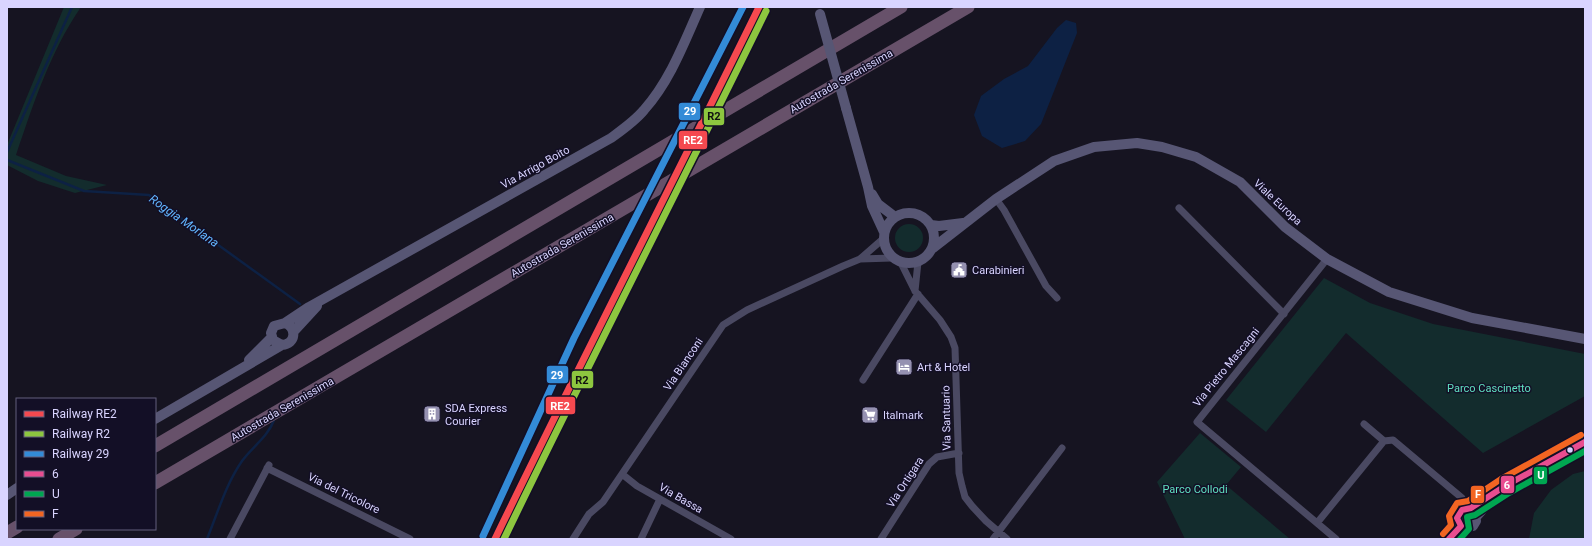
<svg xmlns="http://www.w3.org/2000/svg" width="1592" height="546" viewBox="0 0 1592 546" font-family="Roboto,sans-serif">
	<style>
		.green { fill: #132c2d }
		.water { fill: #0d2144 }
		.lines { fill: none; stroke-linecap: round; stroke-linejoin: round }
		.stream { stroke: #0d2144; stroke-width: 2.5 }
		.street { stroke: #4a4962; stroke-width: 7 }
		.secondary { stroke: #575674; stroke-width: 10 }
		.highway { stroke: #67516a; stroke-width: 13 }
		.secondary-bridge { stroke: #575674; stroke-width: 10 }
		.bus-1-casing { stroke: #130f26; stroke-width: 9 }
		.bus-2-casing { stroke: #130f26; stroke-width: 9 }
		.bus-3-casing { stroke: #130f26; stroke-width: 9 }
		.bus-1 { stroke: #e84d90; stroke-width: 6 }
		.bus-2 { stroke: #00a651; stroke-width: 6 }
		.bus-3 { stroke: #f26522; stroke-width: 6 }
		.rail-1-casing { stroke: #130f26; stroke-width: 10 }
		.rail-2-casing { stroke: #130f26; stroke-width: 10 }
		.rail-3-casing { stroke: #130f26; stroke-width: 10 }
		.rail-1 { stroke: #f5494f; stroke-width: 7 }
		.rail-2 { stroke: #8dc63f; stroke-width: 7 }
		.rail-3 { stroke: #338bd7; stroke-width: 7 }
		.bus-dot { fill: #d9d4ff; stroke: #130f26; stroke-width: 1.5 }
		.labels { text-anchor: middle; stroke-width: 3; stroke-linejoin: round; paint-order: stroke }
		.street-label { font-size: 11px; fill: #d9d4ff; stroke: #130f26 }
		.poi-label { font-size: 11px; fill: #d9d4ff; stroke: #130f26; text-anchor: start }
		.park-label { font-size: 11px; fill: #5fe0c0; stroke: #130f26 }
		.water-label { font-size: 12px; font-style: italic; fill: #62b6ff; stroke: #130f26 }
		.line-badge { stroke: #130f26; stroke-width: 1.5 }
		.badge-label { font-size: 11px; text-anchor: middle; font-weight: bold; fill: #fff }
		.pale-badge-label { font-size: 11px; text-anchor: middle; font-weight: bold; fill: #111 }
	</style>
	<rect width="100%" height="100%" fill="#161421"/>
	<path class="green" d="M64,7H81C50,52 33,105 16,155L66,176L107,185L75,193L38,181L7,165V145Z
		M895 238a14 14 0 1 1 28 0a14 14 0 1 1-28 0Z
		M1324,278L1370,303L1433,324L1585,354V396L1483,453L1346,333L1266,432L1226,400Z
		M1200,433L1241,467L1226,485L1290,539H1185L1157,482Z
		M1585,471V539H1529L1534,513L1551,490L1573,474Z"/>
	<path class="water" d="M1066,20L1076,23L1077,33L1041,124L1025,141L1002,148L982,136L974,115L981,96L1004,79L1028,66L1057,28Z"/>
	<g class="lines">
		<path class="stream" d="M7,152L72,7
			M7,160L84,191L149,195L300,304
			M207,539C218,512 226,484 242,461C252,447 268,437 274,420"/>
		<path class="street" d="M996,199L1004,210L1046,286L1057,298
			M1179,208L1284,314
			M860,259L883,239
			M1327,259L1197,422L1336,539
			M901,263L915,291L940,320L951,337L955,348L959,473L962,486L965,497L972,506L986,521L1007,539
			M915,291L918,262
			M863,380L918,294
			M1364,424L1384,441
			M267,468L410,539
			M622,474L637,486L731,539
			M1317,523L1384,441L1393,440L1462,498L1465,509
			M230,539L269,465
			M573,539L589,514L603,502L723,325L747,310L843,266L860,259L892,258
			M641,539L660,499
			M881,539L929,464L937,457L959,453
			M993,539L1062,448"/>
		<path class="secondary" d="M846,108L868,187L872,206L884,232
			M872,194L878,204L895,217
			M884 238a25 25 0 1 1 50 0a25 25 0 1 1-50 0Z
			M931,225L939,226L963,223
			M933,248L996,199L1054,161L1094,147L1137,143L1162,147L1196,157L1240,182L1285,227L1327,259L1389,292L1472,318L1585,339
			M285,323L309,307L611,138C622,130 635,121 644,110C670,81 684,43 700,7
			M294,331L317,306
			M249,360L272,337
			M155,419L282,345C296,344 297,328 285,323L274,326L271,333L273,340L282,345
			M7,495L17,488
			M1468,509L1475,515L1476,521L1473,526L1464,527L1457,521L1458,515L1462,510L1471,508L1505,486L1585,442
			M1476,517L1484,508L1500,497
			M1449,539L1461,526"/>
		<path class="highway" d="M155,446L901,7
			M155,483L968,7
			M7,533L17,527
			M59,539L76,529"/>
		<path class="secondary-bridge" d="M820,14L846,108"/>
		<g class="bus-1-casing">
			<path id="bus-1" d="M1449,539L1461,526L1457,518L1462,510L1471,508L1505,486L1585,442"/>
		</g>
		<g class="bus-2-casing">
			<path id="bus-2" d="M1460,539L1469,529L1467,517L1475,515L1509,493L1585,451"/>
		</g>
		<g class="bus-3-casing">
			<path id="bus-3" d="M1443,534L1451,525L1449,516L1457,503L1468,501L1501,479L1581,435"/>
		</g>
		<use href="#bus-1" class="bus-1"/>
		<use href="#bus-2" class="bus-2"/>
		<use href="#bus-3" class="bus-3"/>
		<g class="rail-1-casing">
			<path id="rail-1" d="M495,539C581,361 672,185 759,7"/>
		</g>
		<g class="rail-2-casing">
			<path id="rail-2" d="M504,539C589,362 680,187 766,11"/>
		</g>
		<g class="rail-3-casing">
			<path id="rail-3" d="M483,536L574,338L743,7"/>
		</g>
		<use href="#rail-1" class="rail-1"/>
		<use href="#rail-2" class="rail-2"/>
		<use href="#rail-3" class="rail-3"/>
	</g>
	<defs>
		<g id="civic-square" transform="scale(0.9)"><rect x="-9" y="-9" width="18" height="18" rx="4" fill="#9591b1" stroke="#130f26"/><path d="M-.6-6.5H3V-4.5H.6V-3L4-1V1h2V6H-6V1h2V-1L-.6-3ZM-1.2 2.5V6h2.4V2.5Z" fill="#fff"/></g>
		<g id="hotel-square" transform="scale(0.9)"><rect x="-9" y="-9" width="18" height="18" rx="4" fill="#9591b1" stroke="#130f26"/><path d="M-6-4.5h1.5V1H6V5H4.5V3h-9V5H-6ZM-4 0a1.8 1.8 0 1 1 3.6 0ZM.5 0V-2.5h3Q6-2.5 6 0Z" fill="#fff"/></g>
		<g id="building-square" transform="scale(0.9)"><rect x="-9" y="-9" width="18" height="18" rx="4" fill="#9591b1" stroke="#130f26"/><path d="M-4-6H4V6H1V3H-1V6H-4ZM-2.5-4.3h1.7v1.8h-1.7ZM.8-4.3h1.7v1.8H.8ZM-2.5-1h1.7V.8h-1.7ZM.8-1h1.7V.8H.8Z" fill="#fff"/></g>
		<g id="supermarket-square" transform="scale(0.9)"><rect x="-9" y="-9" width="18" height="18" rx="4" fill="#9591b1" stroke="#130f26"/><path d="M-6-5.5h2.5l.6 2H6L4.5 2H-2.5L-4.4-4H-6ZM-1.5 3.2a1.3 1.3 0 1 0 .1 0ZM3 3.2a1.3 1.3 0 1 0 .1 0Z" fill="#fff"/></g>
	</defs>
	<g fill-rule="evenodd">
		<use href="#civic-square" x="959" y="270"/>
		<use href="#hotel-square" x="904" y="367"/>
		<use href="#building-square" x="432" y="414"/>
		<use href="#supermarket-square" x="870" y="415"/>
	</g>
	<circle class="bus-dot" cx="1570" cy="450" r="3.5"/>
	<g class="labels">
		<g class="street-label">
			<text transform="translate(841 81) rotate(-30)" y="4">Autostrada Serenissima</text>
			<text transform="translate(535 167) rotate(-29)" y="4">Via Arrigo Boito</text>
			<text transform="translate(1278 202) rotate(43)" y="4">Viale Europa</text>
			<text transform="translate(562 245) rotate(-30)" y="4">Autostrada Serenissima</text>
			<text transform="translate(683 364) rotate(-56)" y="4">Via Bianconi</text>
			<text transform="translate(1226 367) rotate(-51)" y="4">Via Pietro Mascagni</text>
			<text transform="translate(282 409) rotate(-30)" y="4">Autostrada Serenissima</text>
			<text transform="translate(946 418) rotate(-91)" y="4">Via Santuario</text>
			<text transform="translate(905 482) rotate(-57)" y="4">Via Ortigara</text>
			<text transform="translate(344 493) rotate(26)" y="4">Via del Tricolore</text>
			<text transform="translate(681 498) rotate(30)" y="4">Via Bassa</text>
		</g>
		<g class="poi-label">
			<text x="972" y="274">Carabinieri</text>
			<text x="917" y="371">Art &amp; Hotel</text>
			<text x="445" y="412">SDA Express<tspan x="445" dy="13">Courier</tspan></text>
			<text x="883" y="419">Italmark</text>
		</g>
		<g class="park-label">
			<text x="1489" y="392">Parco Cascinetto</text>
			<text x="1195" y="493">Parco Collodi</text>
		</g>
		<g class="water-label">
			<text transform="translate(184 221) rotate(35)" y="4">Roggia Morlana</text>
		</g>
	</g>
	<g class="line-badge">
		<rect x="678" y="102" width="23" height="19" rx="4" fill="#338bd7"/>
		<rect x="703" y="107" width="22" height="19" rx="4" fill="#8dc63f"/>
		<rect x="678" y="130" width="30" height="20" rx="4" fill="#f5494f"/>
		<rect x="546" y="365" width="23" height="19" rx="4" fill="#338bd7"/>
		<rect x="571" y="370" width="23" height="19" rx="4" fill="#8dc63f"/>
		<rect x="545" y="396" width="31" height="19" rx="4" fill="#f5494f"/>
		<rect x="1533" y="466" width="15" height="19" rx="4" fill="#00a651"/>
		<rect x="1500" y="475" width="15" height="19" rx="4" fill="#e84d90"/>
		<rect x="1470" y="485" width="15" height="19" rx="4" fill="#f26522"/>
	</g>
	<g class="badge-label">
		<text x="690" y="115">29</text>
		<text x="693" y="144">RE2</text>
		<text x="557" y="379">29</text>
		<text x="560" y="410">RE2</text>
		<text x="1541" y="479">U</text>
		<text x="1507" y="489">6</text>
		<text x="1478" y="498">F</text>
	</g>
	<g class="pale-badge-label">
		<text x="714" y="120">R2</text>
		<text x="582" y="384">R2</text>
	</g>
	<rect width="1592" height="546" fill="none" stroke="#d9d4ff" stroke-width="16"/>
	<rect x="16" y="398" width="140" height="132" fill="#130f26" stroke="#625e7d"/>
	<rect x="24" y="411" width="20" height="6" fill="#f5494f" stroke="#625e7d"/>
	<text x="52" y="418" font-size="12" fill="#d9d4ff">Railway RE2</text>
	<rect x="24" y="431" width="20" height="6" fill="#8dc63f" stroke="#625e7d"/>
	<text x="52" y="438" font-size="12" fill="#d9d4ff">Railway R2</text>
	<rect x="24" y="451" width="20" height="6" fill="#338bd7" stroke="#625e7d"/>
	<text x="52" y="458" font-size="12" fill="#d9d4ff">Railway 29</text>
	<rect x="24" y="471" width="20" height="6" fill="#e84d90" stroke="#625e7d"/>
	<text x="52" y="478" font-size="12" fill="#d9d4ff">6</text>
	<rect x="24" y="491" width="20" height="6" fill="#00a651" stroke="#625e7d"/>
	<text x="52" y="498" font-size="12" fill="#d9d4ff">U</text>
	<rect x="24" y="511" width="20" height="6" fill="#f26522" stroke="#625e7d"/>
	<text x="52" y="518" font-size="12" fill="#d9d4ff">F</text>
</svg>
